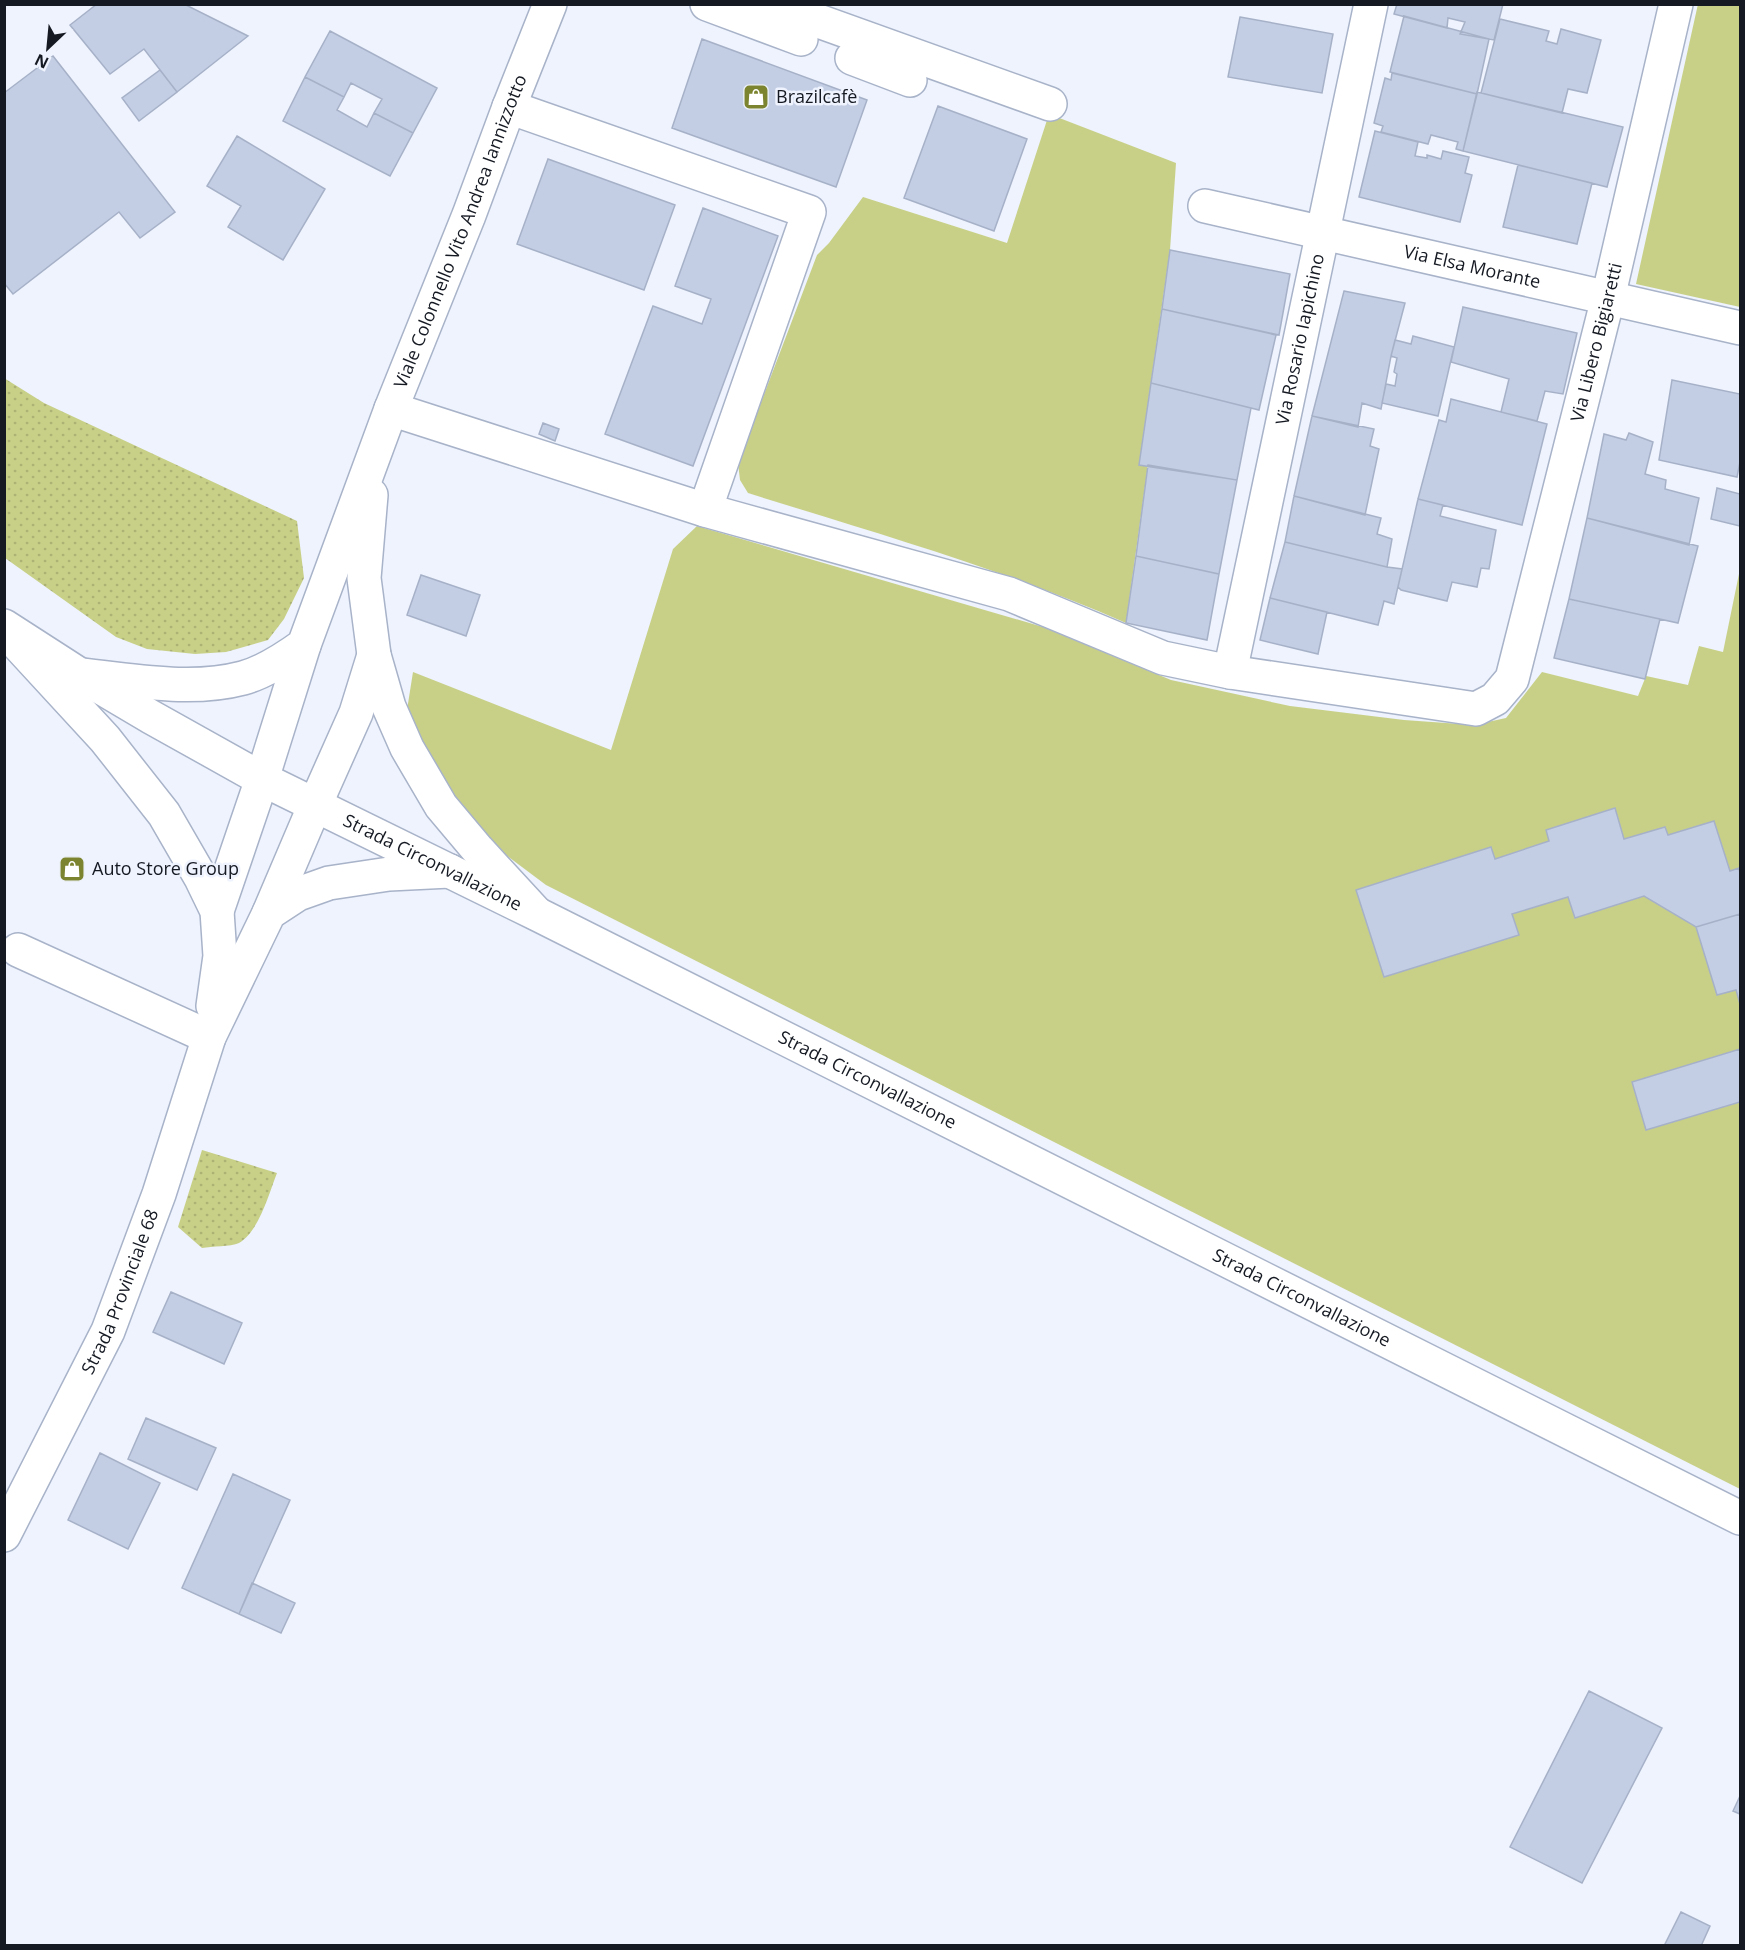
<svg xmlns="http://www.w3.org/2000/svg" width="1745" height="1950" viewBox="0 0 1745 1950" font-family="'Open Sans',sans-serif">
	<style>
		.grass { fill: #c8d087 }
		.park { fill: url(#park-dots) }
		.building { fill: #c3cee5; stroke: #a6b1c8; stroke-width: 1.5 }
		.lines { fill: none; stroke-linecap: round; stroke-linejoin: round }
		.minor-casing { stroke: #a8b3c9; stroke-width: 36 }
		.major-casing { stroke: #a8b3c9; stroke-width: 36 }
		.minor { stroke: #fff; stroke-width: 33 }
		.major { stroke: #fff; stroke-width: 33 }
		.labels { text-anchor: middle; stroke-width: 5; stroke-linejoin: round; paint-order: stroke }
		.poi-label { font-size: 18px; fill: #151922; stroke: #eef3fd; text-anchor: start }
		.street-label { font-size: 18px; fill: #151922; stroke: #eef3fd }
	</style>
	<defs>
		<pattern id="park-dots" width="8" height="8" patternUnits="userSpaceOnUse" patternTransform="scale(1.5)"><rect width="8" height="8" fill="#c8d087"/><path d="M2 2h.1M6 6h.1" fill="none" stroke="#abb274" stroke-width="1.8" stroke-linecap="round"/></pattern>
	</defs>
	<rect width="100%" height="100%" fill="#eef3fd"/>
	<path class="grass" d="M1698,4L1740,5V307L1636,284Z
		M1049,114L1176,163L1170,250L1139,465H1148L1126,623C1004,569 875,533 748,493L740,480L738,463L817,255L829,243L863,197L1007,243Z
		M697,526L1043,627L1171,680L1290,706L1404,720L1474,725L1506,718L1542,672L1638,696L1646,676L1688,685L1699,646L1723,652L1740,569V1489L546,885L506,855L462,808L428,760L407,710L413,672L611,750L673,549Z"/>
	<path class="park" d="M4,378L44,403L297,521L304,578L284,619L268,640L226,652L195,654L147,649L116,637L5,558Z
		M202,1150L277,1173C269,1193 259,1232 239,1243C230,1247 212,1246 202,1248L178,1227Z"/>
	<path class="building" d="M97,4H184L248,36L177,92L144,49L110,74L70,25Z
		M1397,4H1503L1494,40L1460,34L1465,22L1448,18L1447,28L1394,14Z
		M1404,16L1489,39L1477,94L1390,72Z
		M1240,17L1333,34L1322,93L1228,77Z
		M1500,19L1549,31L1546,41L1557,44L1561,29L1601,40L1587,93L1568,89L1562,113L1481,93Z
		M330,31L437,88L413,133L374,113L382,99L351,83L344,97L305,77Z
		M702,39L867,100L836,187L672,128Z
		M53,56L175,212L140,238L119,212L13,294L4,283V93Z
		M160,70L177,92L139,121L122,98Z
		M1392,73L1477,94L1463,151L1456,149L1458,142L1431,135L1428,144L1381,132L1383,126L1374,123L1385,78L1391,80Z
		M305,77L344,97L337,110L367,127L374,113L413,133L390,176L283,121Z
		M1477,92L1623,127L1607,187L1463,151Z
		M938,106L1027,139L994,231L904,198Z
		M1375,131L1418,142L1415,156L1427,158V155L1441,159L1443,151L1469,157L1465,173L1472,175L1460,222L1359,197Z
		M237,136L325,189L283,260L228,227L241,206L207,186Z
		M548,159L675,205L644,290L517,244Z
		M1518,165L1592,183L1577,244L1503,227Z
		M703,208L778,236L693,466L605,434L653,306L702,324L711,299L675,286Z
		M1170,250L1290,274L1279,335L1162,309Z
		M1344,291L1405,303L1391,356L1381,409L1362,403L1358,427L1312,416Z
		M1463,307L1577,333L1563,394L1545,391L1537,421L1501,412L1509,379L1451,362Z
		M1162,309L1276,335L1259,410L1151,383Z
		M1413,336L1454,347L1438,416L1382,403L1386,384L1395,386L1397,374L1394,372L1397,358L1391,356L1395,340L1411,344Z
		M1672,380L1740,394V462L1737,477L1659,460Z
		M1151,383L1251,408L1237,480L1139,465Z
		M1451,399L1547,424L1522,525L1418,499L1439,420L1446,422Z
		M1312,416L1374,429L1370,446L1379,449L1365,515L1294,496Z
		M543,423L559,429L555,441L539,434Z
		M1629,433L1653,442L1645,474L1666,480L1665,489L1699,498L1689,545L1587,518L1604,434L1626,440Z
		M1148,465L1237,480L1219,574L1136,556Z
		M1717,488L1740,494V526L1711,519Z
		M1294,496L1381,518L1377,534L1392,539L1387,567L1285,542Z
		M1418,499L1443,505L1440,516L1496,530L1489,569L1481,568L1477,587L1452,582L1447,601L1401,590L1398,587Z
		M1587,518L1698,546L1678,623L1569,599Z
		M1285,542L1387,567L1402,569L1394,604L1384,601L1378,625L1270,598Z
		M1136,556L1219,574L1207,640L1126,623Z
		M421,575L480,595L466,636L407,615Z
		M1270,598L1327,612L1318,654L1260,640Z
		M1569,599L1660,619L1645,679L1554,658Z
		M1615,808L1624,839L1665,827L1668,835L1714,821L1730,871L1739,868L1740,873V914L1696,927L1644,896L1575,918L1568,897L1512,914L1519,935L1384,977L1356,890L1491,847L1495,859L1549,841L1546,830Z
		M1740,914V1004L1736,990L1717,995L1696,927Z
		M1740,1049V1102L1646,1130L1632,1082Z
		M171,1292L242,1323L224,1364L153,1332Z
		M146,1418L216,1448L197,1490L128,1459Z
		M100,1453L160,1483L128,1549L68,1520Z
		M233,1474L290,1500L239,1614L182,1588Z
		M252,1583L295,1603L281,1633L239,1614Z
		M1589,1691L1662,1728L1582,1883L1510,1847Z
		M1740,1796V1814L1733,1811Z
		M1681,1912L1710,1926L1701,1946H1664Z"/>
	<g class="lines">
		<g class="minor-casing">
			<g id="minor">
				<path d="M707,4L801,39"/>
				<path d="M771,4L1050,104"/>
				<path d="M852,58L910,80"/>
				<path d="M509,107L809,212L705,510"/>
				<path id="s1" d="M1205,206L1740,328"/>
				<path id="s2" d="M391,409L705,510L1009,594L1163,658L1230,672L1476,709L1495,699L1512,679L1608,298L1676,4"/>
				<path d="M371,495L364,578L374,655L389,707L407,748L441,806L478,850L536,913"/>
				<path d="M11,637L105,739L164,814L201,878L217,911L220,956L213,1006"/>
				<path id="s3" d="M1230,672L1371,4"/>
				<path id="s4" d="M80,675C133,680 190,692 243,678C265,672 286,658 304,645L391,409L469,215L509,107L550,4"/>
				<path d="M217,911L262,779L304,645"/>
				<path d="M269,913L315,805L356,713L374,655"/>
				<path d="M18,950L209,1037"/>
				<path id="s5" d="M4,1535L108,1331L159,1194L209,1037L269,913L298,894L329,883L389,874L450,871"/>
			</g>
		</g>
		<g class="major-casing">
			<g id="major">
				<path id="s6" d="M4,626L80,675L151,717L262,779L537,914L1740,1518"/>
			</g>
		</g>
		<use href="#minor" class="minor"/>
		<use href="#major" class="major"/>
	</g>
	<defs>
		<g id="shop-square" transform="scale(1.35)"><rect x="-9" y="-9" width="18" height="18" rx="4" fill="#7c842f" stroke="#eef3fd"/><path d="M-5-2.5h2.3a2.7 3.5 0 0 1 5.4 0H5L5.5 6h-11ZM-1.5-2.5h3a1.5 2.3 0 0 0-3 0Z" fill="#fff"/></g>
	</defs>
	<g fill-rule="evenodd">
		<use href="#shop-square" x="756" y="97"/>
		<use href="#shop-square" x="72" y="869"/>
	</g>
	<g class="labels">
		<g class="poi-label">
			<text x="776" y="103">Brazilcafè</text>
			<text x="92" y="875">Auto Store Group</text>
		</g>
		<g class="street-label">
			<text dy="6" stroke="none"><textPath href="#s4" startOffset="676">Viale Colonnello Vito Andrea Iannizzotto</textPath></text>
			<text dy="6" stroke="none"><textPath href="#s1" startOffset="274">Via Elsa Morante</textPath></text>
			<text dy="6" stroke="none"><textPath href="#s3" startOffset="340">Via Rosario Iapichino</textPath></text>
			<text dy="6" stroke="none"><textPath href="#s2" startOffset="1524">Via Libero Bigiaretti</textPath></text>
			<text dy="6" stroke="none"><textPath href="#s6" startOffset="490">Strada Circonvallazione</textPath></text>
			<text dy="6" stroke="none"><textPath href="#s6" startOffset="976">Strada Circonvallazione</textPath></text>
			<text dy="6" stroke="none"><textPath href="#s5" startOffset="270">Strada Provinciale 68</textPath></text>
			<text dy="6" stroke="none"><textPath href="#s6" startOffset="1462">Strada Circonvallazione</textPath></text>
		</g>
	</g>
	<rect width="1745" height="1950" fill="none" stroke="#151922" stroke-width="12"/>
	<g transform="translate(48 48) rotate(206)" stroke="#eef3fd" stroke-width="4.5" paint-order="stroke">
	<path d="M0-4.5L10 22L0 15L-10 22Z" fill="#151922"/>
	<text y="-9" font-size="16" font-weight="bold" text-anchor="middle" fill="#151922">N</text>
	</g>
</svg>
